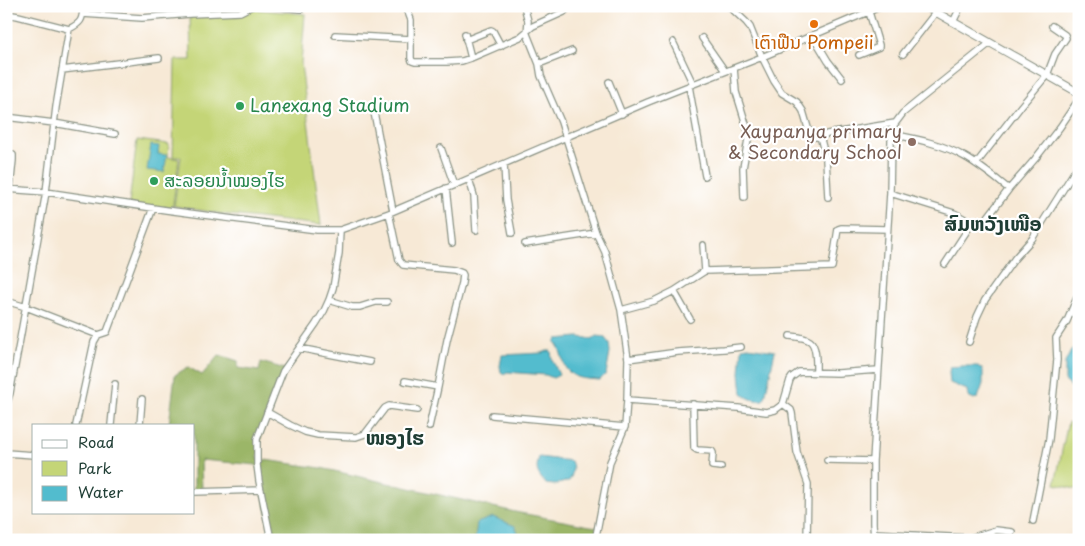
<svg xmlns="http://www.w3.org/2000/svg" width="1085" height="546" viewBox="0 0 1085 546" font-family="'Playpen Sans','Noto Sans Lao',sans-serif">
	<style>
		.green { fill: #c4d577; stroke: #728956 }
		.forest { fill: #9bb668; stroke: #5d7a4e }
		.water { fill: #52bcce; stroke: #387c81 }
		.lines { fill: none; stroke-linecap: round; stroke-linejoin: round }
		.minor-casing { stroke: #8b9385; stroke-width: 8 }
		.major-casing { stroke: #8b9385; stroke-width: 9 }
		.minor { stroke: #fff; stroke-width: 5.5 }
		.major { stroke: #fff; stroke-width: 7 }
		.food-dot { fill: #e8710a; stroke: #fff; stroke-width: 2 }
		.leisure-dot { fill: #2e9e5b; stroke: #fff; stroke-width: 2 }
		.education-dot { fill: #8d6e63; stroke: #fff; stroke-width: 2 }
		.labels { text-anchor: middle; stroke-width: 4.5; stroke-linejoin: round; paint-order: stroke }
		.food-label { font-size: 18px; fill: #c56008; stroke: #fff }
		.leisure-label { font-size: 18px; fill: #27864d; stroke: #fff; text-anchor: start }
		.education-label { font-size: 18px; fill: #785e54; stroke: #fff; text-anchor: end }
		.quarter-label { font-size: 20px; font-weight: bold; fill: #1f3d34; stroke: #fff }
	</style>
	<rect width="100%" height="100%" fill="#fff"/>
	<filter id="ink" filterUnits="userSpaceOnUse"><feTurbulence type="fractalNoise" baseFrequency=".02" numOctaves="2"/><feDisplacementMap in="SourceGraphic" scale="10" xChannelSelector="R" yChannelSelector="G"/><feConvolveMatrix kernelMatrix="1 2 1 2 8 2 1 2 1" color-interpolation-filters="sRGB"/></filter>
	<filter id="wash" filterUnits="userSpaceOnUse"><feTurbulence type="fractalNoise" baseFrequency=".0096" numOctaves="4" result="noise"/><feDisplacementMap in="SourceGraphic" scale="20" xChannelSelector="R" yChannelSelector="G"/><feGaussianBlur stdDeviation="1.12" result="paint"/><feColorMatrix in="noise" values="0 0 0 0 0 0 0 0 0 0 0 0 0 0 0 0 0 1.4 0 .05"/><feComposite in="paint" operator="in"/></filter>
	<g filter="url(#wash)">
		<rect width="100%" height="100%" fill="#f7e9d6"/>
		<path class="green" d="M250,9L305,14L301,64L321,225L223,214L174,206L181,157H173L175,60H191L190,16L245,14Z
			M137,140L169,144L168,157L179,159L172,211L129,204Z
			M1068,422L1079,425V490L1055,484Z"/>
		<path class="forest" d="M219,355L238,361V368L259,371L261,362L285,369C273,399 260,426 258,459L321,468L515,512L590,526L598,527L597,540H273L257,465L201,460L202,490H194V425H169L175,375L188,367L202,375Z"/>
		<path class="water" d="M151,145L159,146L158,154L167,155L164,172L147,170Z
			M597,336L604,337L609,343L610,352L606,374L600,380C585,379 567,379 563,361C561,354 560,347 555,342L557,339L578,337L587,338L592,340Z
			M748,347L775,351L765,397L763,400C754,401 748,399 742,393L740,373L742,348Z
			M1079,347V394L1065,381V363L1072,349Z
			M547,351H551L552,359L559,375L553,378L546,375L507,372L504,374L501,372L500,366L502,355L542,353Z
			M962,366H978L983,370V384L978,398L972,399L968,397L967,390L950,383L949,372L950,367Z
			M539,457L571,461C574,468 573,474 569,481L554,485L546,484C537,473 535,471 539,457Z
			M493,517L515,526L519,535L518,540H475L477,523Z"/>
	</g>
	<g filter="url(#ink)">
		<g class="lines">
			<g class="minor-casing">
				<path id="minor" d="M271,6L301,9
					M404,6L408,12L411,20V58L412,61L415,62H447L462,61L471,58L520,37L533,26L564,12L566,10V6
					M524,6L528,21L527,34L539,64L541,76L561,122L596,233L605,252L621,310L628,359L627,400L625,427L610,462L596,536L597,540
					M729,6L746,22L750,27L762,57L774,81L782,93L797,102L803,111L808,128L813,137H821L827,134L895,123
					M6,14L18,16L69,29C81,23 83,20 83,6
					M83,14L142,18L190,14L240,12L252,6
					M953,22L961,6
					M465,34L471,58
					M335,35L411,39
					M813,36L828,61L842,79
					M702,38L725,71
					M466,40L491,30L493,31L501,46
					M673,42L693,84
					M903,54L936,12
					M859,55L879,47V45L869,12
					M539,64L572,51
					M734,68L736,92L749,134L743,168L744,197
					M62,70L159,58
					M609,82L622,114
					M689,86L705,176
					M6,88L9,89
					M373,107L393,211
					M6,117L54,123L115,134
					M891,134C917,139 943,144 965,157C981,166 995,178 1009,189
					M821,137V140L826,159L828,197
					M441,148L454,185
					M6,153L13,155V160L10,189
					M504,164L506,200L512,233
					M976,164L1021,106L1047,75L1055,54L1066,38L1065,35L1052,26
					M469,179L474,196L476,230
					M446,188L452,243
					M6,189L46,192L166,210L317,230H340L389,213L648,102L762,57L882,6
					M890,193L954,213L972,223
					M389,213L399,260L403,265L454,270L462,273L463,275L462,283L447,340L438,387L429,427
					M525,244L596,233
					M703,245L705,271
					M945,264L972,223L978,227L981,226L1009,189L1035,159L1060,127L1079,99
					M674,291L690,319
					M329,300L352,307H360L376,302H387
					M6,301L26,307L98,335
					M621,310L654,301L674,291L705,271L832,267L838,229L841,228L887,229
					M790,336C796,337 804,337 810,341C817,346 816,363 816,372
					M969,342L977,317L985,300L1015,258L1032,239L1079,164
					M299,348L334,355L370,362
					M628,359L678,352L724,349L741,347
					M405,381L438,387
					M627,400L738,408L766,412L775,410L783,404L790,380L792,377L799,372L838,373L878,370
					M693,404L694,448L697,450L712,451L713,453L712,466L721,467
					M783,404L791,410L792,413L797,452L808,484L807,540
					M6,406L10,393L20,339L46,192L56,107L69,29
					M267,412L290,425L305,432L318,435L356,437L365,434L385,408L389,406L417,410
					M492,415L625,427
					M76,425L94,342L98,335L107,332L153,208
					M111,425L115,384
					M140,425L142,399
					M6,453L34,455
					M827,460L873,461
					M194,492L261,490
					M1033,521L1049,439L1057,360L1056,338L1067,321L1079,293
					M874,533L970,538L996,530L1012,532
					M271,540L259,481L257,465V439L283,371L316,324L324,311L329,300L333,288L335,276L339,253L340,230
					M874,540L873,523V461L890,193L891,141L892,130L894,125L903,113L990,43"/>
			</g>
			<g class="major-casing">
				<path id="major" d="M925,6L1079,93"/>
			</g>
			<use href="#minor" class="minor"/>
			<use href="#major" class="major"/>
		</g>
	</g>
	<circle class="food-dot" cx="814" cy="24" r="5"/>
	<g class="leisure-dot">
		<circle cx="240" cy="106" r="5"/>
		<circle cx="154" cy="181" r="5"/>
	</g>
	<circle class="education-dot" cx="912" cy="142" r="5"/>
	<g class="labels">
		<g class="food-label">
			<text x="814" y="49">ເຕົາຟືນ Pompeii</text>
		</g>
		<g class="leisure-label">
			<text x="250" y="112">Lanexang Stadium</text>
			<text x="164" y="187">ສະລອຍນ້ຳໝອງໄຮ</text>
		</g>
		<g class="education-label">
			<text x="902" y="138">Xaypanya primary<tspan x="902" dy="21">&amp; Secondary School</tspan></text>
		</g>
		<g class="quarter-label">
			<text x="993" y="231">ສົມຫວັງເໜືອ</text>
			<text x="395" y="445">ໜອງໄຮ</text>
		</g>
	</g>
	<rect width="1085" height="546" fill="none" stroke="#fff" stroke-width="25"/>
	<rect x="32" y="424" width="162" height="90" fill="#ffffff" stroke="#a5b1ae"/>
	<rect x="42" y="440" width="25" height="8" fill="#ffffff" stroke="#a5b1ae"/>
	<text x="78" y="448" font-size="15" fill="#1f3d34">Road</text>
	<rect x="42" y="461" width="25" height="15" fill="#c4d577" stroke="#a5b1ae"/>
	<text x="78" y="474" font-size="15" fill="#1f3d34">Park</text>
	<rect x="42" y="486" width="25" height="15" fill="#52bcce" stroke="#a5b1ae"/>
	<text x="78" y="498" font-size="15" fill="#1f3d34">Water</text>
</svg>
